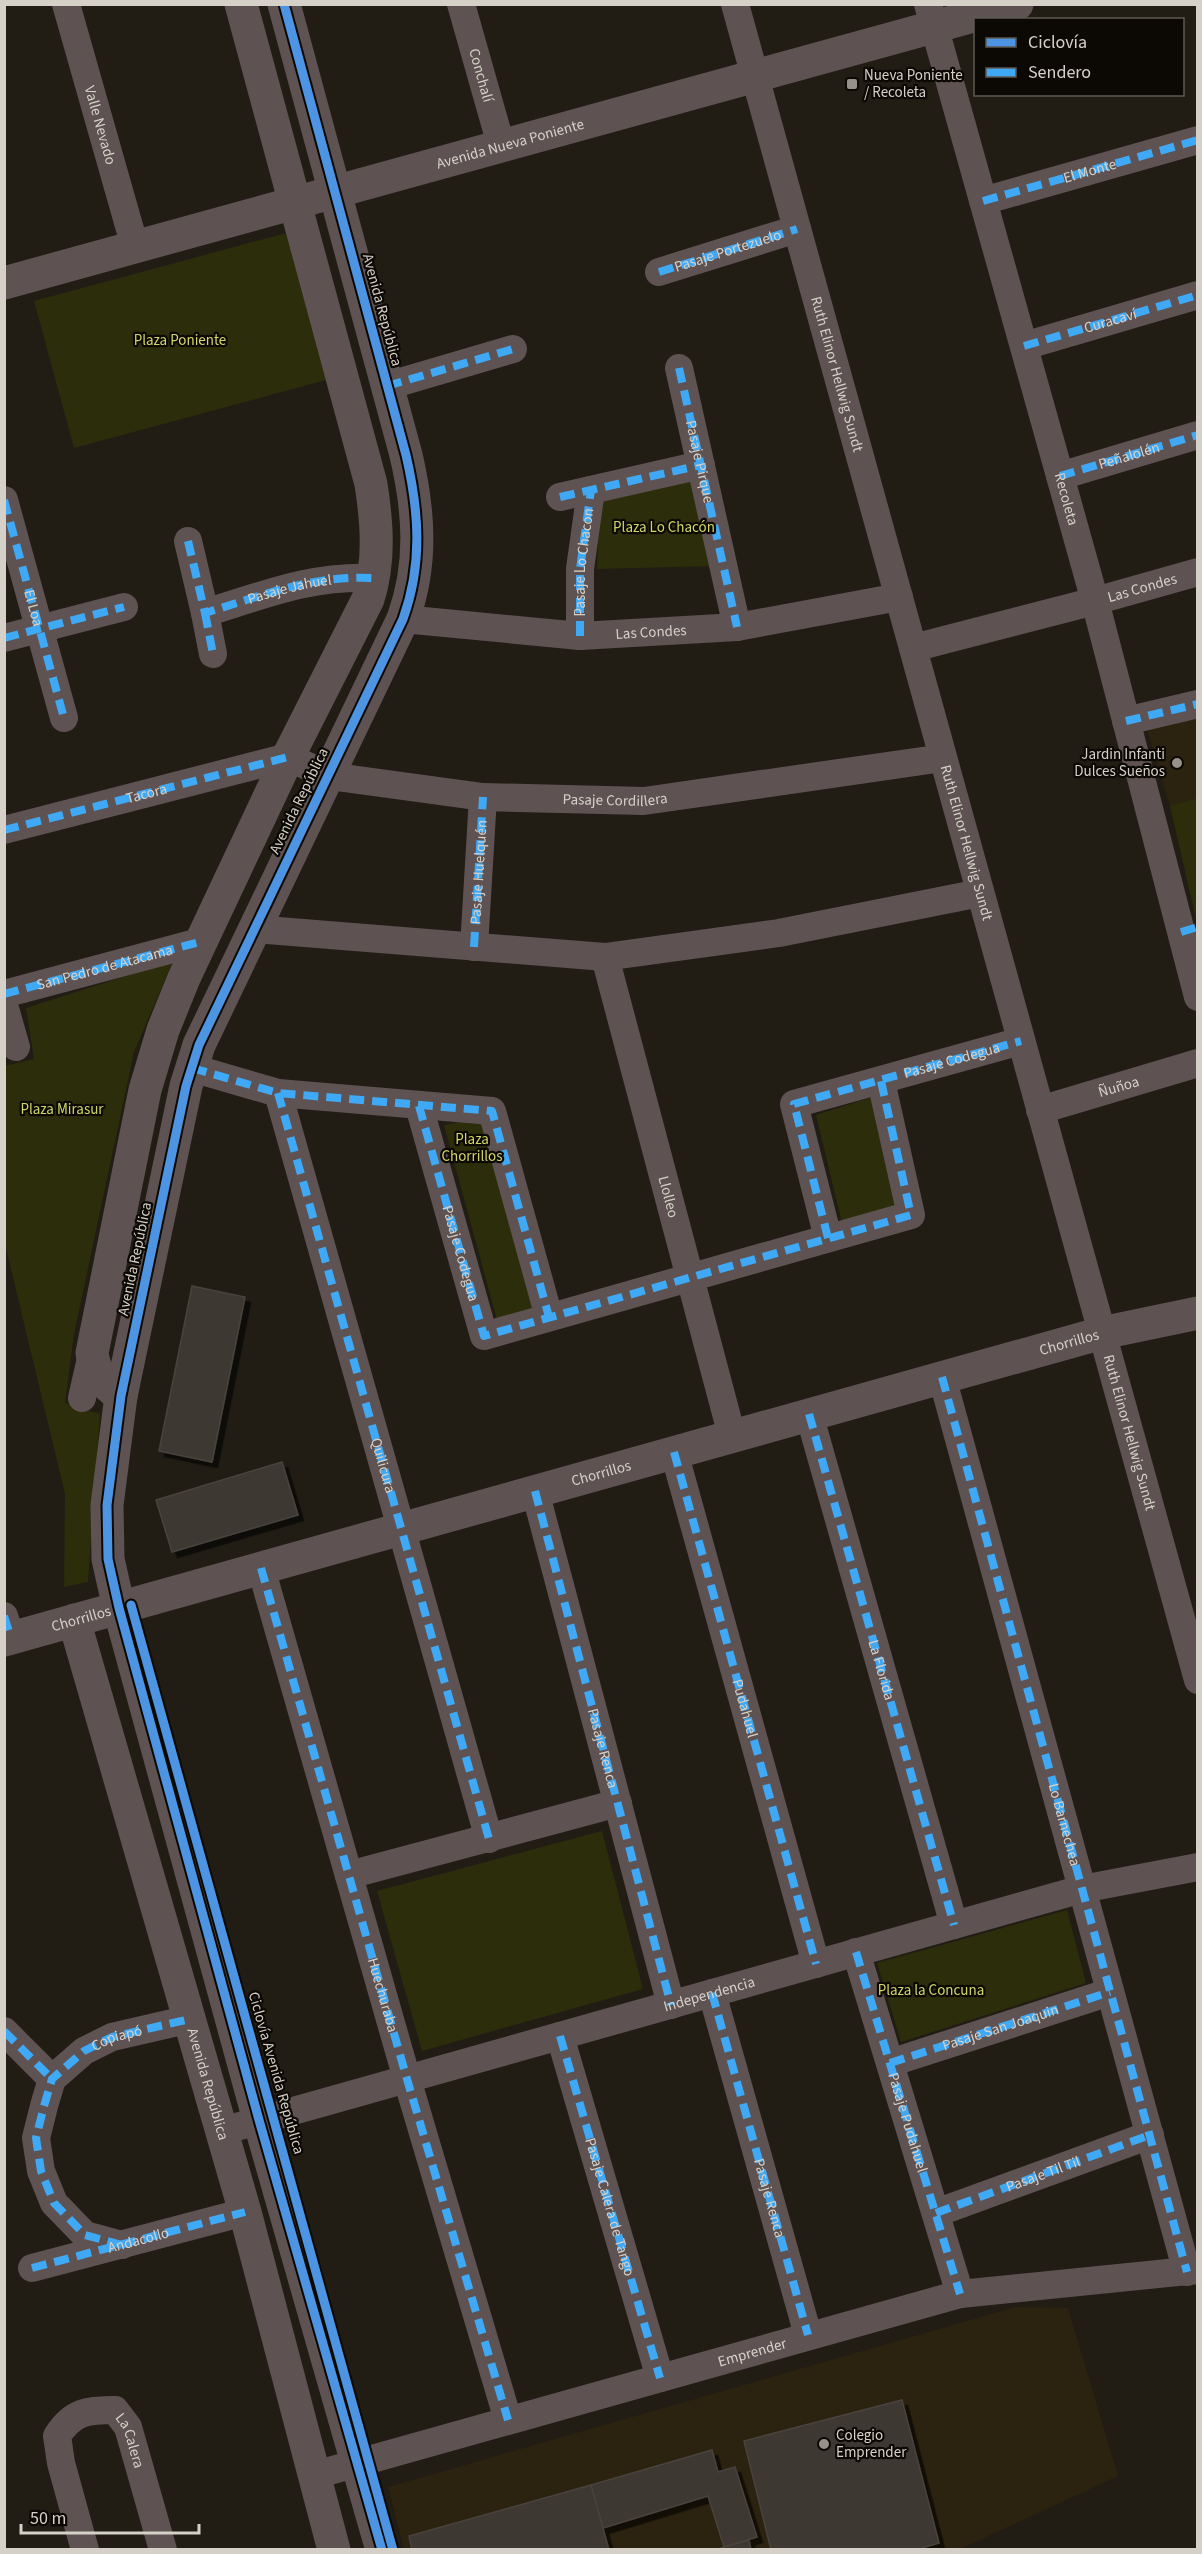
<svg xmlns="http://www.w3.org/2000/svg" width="1202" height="2554" font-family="'Source Sans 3',sans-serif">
	<defs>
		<filter id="shadow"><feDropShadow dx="5.5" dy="5.5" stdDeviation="0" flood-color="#0009"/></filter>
	</defs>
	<rect width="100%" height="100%" fill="#211d15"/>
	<path fill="#2b220f" d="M1197,715V798L1170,806L1147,729Z
		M1016,2307L1068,2308L1118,2476L958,2550L404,2549L388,2487Z"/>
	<path fill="#2b2d0b" d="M286,233L326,380L74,448L34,301Z
		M694,480L714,566L597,569L600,501Z
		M1197,798H1198L1197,923L1170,806Z
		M173,961L134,1052L74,1334L65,1403L100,1414L88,1582L64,1587L65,1494L5,1244L4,1066L34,1059L26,1008Z
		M873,1097L898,1207L842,1223L816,1115Z
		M487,1117L536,1307L497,1320L444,1125Z
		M602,1831L643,1989L422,2051L377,1891Z
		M1067,1910L1086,1983L901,2042L877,1963Z"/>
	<path fill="#3c3831" stroke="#48433d" stroke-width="1.5" filter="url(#shadow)" d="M192,1286L245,1297L212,1462L159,1451Z
		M282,1462L298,1515L172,1552L156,1500Z
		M902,2400L939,2543L915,2550H771L744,2441Z
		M712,2450L718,2472L735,2467L757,2537L724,2547L708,2496L603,2528L591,2485Z
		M591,2485L609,2550H412L409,2536Z
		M749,2540L751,2550H715L724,2547Z"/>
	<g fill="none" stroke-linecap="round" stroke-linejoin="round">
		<g stroke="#5e5352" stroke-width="28">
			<path id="s1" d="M66,4L135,247"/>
			<path id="s2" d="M461,4L501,145"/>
			<path id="s3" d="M735,4L1198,1680"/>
			<path id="s4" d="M928,4L1095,601L1198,997"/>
			<path id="s5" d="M983,201L1198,140"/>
			<path id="s6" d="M659,272L797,229"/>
			<path d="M1024,346L1198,295"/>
			<path id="s7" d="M679,368L737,627"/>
			<path d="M387,386L513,349"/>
			<path d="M1060,476L1198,435"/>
			<path d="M560,497L701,465"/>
			<path d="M4,500L64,718"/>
			<path d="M188,541L205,613C264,595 312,575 374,578"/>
			<path d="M205,613L213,654"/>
			<path id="s8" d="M403,619L580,636L737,627L899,597"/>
			<path id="s9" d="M580,636V569L591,490"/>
			<path d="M4,638L124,607"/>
			<path id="s10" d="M913,648L1095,601L1198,572"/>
			<path d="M1126,721L1198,704"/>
			<path id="s11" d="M4,830L288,757L329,776L483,797L644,801L943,758"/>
			<path d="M253,929L605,957L779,933L980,893"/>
			<path id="s12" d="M474,947L483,797"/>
			<path id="s13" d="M605,957L732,1436"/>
			<path d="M4,994L203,941"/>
			<path d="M4,1005L16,1047"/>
			<path d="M192,1068L278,1093L492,1111L549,1317"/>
			<path d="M278,1093L489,1839"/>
			<path d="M419,1106L484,1336L911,1215L881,1081"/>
			<path id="s14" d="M1040,1110L1198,1063"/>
			<path id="s15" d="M828,1238L794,1104L1021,1041"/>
			<path id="s16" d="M942,1377L1187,2272"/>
			<path d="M82,1398L94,1345"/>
			<path id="s17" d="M809,1414L954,1925"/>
			<path d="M674,1452L816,1964"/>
			<path id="s18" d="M535,1491L671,2005"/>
			<path id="s19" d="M261,1568L407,2079L508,2420"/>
			<path d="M4,1616L11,1638"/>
			<path d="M349,1875L618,1803"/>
			<path d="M856,1952L960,2294"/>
			<path id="s20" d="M712,1993L808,2335"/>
			<path d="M4,2031L52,2079"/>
			<path d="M560,2036L660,2378"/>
			<path d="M890,2063L1110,1992"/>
			<path id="s21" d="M222,2131L1082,1889L1198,1867"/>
			<path id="s22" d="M936,2213L1150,2135"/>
			<path id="s23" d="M122,2245L85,2235L54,2203L41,2171L36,2138L44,2106L52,2079L84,2051L112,2037L190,2019"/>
			<path id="s24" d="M32,2268L245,2212"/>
			<path id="s25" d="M315,2475L960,2294L1198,2270"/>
			<path id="s26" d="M85,2550L61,2463L57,2436C73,2411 88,2410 115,2410L128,2427L163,2550"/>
		</g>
		<g stroke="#5e5352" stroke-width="33">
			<path d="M284,4L406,455C419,511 423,564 403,619L199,1045L186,1086L121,1396L107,1505L108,1559L119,1608L259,2120L382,2550"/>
			<path id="s27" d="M4,283L1017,4"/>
			<path d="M121,1396C104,1384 95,1374 92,1353L145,1090L163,1030L184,978L288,757L368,599C380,561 377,523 371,484L241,4"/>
			<path id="s28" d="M74,1620L245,2212L334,2550"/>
			<path id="s29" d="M4,1640L1102,1333L1198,1313"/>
		</g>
		<g stroke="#3fa9f5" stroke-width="8" stroke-dasharray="15 8" stroke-linecap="butt">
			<path d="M983,201L1198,140"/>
			<path d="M659,272L797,229"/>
			<path id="s30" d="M1024,346L1198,295"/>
			<path d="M679,368L737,627"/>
			<path d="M387,386L513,349"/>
			<path id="s31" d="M1060,476L1198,435"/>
			<path d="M560,497L701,465"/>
			<path id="s32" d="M4,500L64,718"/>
			<path id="s33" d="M188,541L205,613C264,595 312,575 374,578"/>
			<path d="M205,613L213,654"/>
			<path d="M580,636V569L591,490"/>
			<path d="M4,638L124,607"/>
			<path d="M1126,721L1198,704"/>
			<path d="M4,830L288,757"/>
			<path d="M1181,932L1198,927"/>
			<path d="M474,947L483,797"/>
			<path id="s34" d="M4,994L203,941"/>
			<path d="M192,1068L278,1093L492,1111L549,1317"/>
			<path id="s35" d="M278,1093L489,1839"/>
			<path id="s36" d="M419,1106L484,1336L911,1215L881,1081"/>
			<path d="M828,1238L794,1104L1021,1041"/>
			<path d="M942,1377L1187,2272"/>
			<path d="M809,1414L954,1925"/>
			<path id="s37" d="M674,1452L816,1964"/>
			<path d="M535,1491L671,2005"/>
			<path d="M261,1568L407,2079L508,2420"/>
			<path d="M4,1616L11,1638"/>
			<path id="s38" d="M856,1952L960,2294"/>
			<path d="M712,1993L808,2335"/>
			<path d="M4,2031L52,2079"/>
			<path id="s39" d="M560,2036L660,2378"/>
			<path id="s40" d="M890,2063L1110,1992"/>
			<path d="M936,2213L1150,2135"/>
			<path d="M122,2245L85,2235L54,2203L41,2171L36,2138L44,2106L52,2079L84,2051L112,2037L190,2019"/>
			<path d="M32,2268L245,2212"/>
		</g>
		<g stroke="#0c0904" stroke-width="13">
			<path id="cycleway" d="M284,4L406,455C419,511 423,564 403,619L199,1045L186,1086L121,1396L107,1505L108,1559L119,1608L259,2120L382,2550
				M131,1605L393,2550"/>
		</g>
		<use href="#cycleway" stroke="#4d94e3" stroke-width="9"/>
	</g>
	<g fill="#979289" stroke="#0c0904" stroke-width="2">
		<rect x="846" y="78" width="12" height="12" rx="3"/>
		<circle cx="1177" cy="763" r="6"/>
		<circle cx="824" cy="2444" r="6"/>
	</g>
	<g text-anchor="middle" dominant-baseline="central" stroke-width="4.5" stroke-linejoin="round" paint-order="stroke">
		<g font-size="15" fill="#d6d1c8" stroke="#0c0904">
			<text stroke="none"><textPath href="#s2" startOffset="74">Conchalí</textPath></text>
			<text stroke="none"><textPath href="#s1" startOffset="126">Valle Nevado</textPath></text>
			<text stroke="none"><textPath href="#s27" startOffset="525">Avenida Nueva Poniente</textPath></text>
			<text stroke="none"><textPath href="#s5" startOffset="111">El Monte</textPath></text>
			<text stroke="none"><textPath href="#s6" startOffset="72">Pasaje Portezuelo</textPath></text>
			<text transform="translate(382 310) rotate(75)">Avenida República</text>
			<text stroke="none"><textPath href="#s30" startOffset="90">Curacaví</textPath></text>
			<text stroke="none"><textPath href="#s3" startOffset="384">Ruth Elinor Hellwig Sundt</textPath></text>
			<text stroke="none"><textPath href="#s31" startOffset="72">Peñalolén</textPath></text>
			<text stroke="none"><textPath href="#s7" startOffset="96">Pasaje Pirque</textPath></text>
			<text stroke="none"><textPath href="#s4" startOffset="514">Recoleta</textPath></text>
			<text stroke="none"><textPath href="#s9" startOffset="74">Pasaje Lo Chacon</textPath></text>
			<text stroke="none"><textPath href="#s10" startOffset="237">Las Condes</textPath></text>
			<text stroke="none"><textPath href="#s33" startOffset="162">Pasaje Jahuel</textPath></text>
			<text stroke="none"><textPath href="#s32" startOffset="112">El Loa</textPath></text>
			<text stroke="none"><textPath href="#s8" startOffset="249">Las Condes</textPath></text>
			<text stroke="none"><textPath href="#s11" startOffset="147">Tacora</textPath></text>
			<text stroke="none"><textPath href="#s11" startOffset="626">Pasaje Cordillera</textPath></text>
			<text transform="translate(299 801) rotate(-64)">Avenida República</text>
			<text stroke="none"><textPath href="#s3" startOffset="870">Ruth Elinor Hellwig Sundt</textPath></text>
			<text stroke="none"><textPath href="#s12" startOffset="75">Pasaje Huelquén</textPath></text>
			<text stroke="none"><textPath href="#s34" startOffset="104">San Pedro de Atacama</textPath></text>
			<text stroke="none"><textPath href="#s15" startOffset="302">Pasaje Codegua</textPath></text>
			<text stroke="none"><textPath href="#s14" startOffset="82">Ñuñoa</textPath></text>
			<text stroke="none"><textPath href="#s13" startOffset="248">Llolleo</textPath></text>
			<text stroke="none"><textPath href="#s36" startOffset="153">Pasaje Codegua</textPath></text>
			<text transform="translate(135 1259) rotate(-78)">Avenida República</text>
			<text stroke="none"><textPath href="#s29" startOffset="1106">Chorrillos</textPath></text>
			<text stroke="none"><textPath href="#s3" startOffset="1482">Ruth Elinor Hellwig Sundt</textPath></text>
			<text stroke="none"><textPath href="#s35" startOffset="387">Quilicura</textPath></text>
			<text stroke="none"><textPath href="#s29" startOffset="620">Chorrillos</textPath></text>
			<text stroke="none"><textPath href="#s29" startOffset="80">Chorrillos</textPath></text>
			<text stroke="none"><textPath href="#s17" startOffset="266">La Florida</textPath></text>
			<text stroke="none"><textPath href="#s37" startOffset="266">Pudahuel</textPath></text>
			<text stroke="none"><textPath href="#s18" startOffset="266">Pasaje Renca</textPath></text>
			<text stroke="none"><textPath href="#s16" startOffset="464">Lo Barnechea</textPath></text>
			<text stroke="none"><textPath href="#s19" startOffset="444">Huechuraba</textPath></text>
			<text stroke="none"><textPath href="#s21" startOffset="506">Independencia</textPath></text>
			<text stroke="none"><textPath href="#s40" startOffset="116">Pasaje San Joaquin</textPath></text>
			<text stroke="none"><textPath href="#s23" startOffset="290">Copiapó</textPath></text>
			<text transform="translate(276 2073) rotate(74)">Ciclovía Avenida República</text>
			<text stroke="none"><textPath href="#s28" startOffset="483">Avenida República</textPath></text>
			<text stroke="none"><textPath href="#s38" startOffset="178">Pasaje Pudahuel</textPath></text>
			<text stroke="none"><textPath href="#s22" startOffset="114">Pasaje Til Til</textPath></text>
			<text stroke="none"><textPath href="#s20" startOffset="213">Pasaje Renca</textPath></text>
			<text stroke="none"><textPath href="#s39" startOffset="178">Pasaje Calera de Tango</textPath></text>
			<text stroke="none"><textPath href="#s24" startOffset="110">Andacollo</textPath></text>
			<text stroke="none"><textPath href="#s25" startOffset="454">Emprender</textPath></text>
			<text stroke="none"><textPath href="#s26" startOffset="220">La Calera</textPath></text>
		</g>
		<g font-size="15" fill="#d6d1c8" stroke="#0c0904" text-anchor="start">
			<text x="864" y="75">Nueva Poniente<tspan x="864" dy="17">/ Recoleta</tspan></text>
			<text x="1165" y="754" text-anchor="end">Jardin Infanti<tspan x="1165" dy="17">Dulces Sueños</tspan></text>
			<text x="836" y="2435">Colegio<tspan x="836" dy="17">Emprender</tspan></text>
		</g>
		<g font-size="15" fill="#d0d766" stroke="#0c0904">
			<text x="180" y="340">Plaza Poniente</text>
			<text x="664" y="527">Plaza Lo Chacón</text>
			<text x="62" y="1109">Plaza Mirasur</text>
			<text x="472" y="1139">Plaza<tspan x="472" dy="17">Chorrillos</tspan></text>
			<text x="931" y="1990">Plaza la Concuna</text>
		</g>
	</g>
	<rect width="1202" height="2554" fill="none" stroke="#d6d1c8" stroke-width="12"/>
	<rect x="974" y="18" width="210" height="78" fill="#0c0904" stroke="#5d5952" stroke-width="1.5"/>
	<rect x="986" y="38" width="30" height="9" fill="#4d94e3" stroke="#5d5952" stroke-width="1.5"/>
	<text x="1028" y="48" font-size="18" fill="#d6d1c8">Ciclovía</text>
	<rect x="986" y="68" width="30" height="9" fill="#3fa9f5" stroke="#5d5952" stroke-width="1.5"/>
	<text x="1028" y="78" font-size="18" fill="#d6d1c8">Sendero</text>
	<path d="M21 2524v9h178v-9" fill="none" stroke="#d6d1c8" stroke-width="3"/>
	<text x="30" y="2524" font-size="18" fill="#d6d1c8" stroke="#0c0904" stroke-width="4.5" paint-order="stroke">50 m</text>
</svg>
